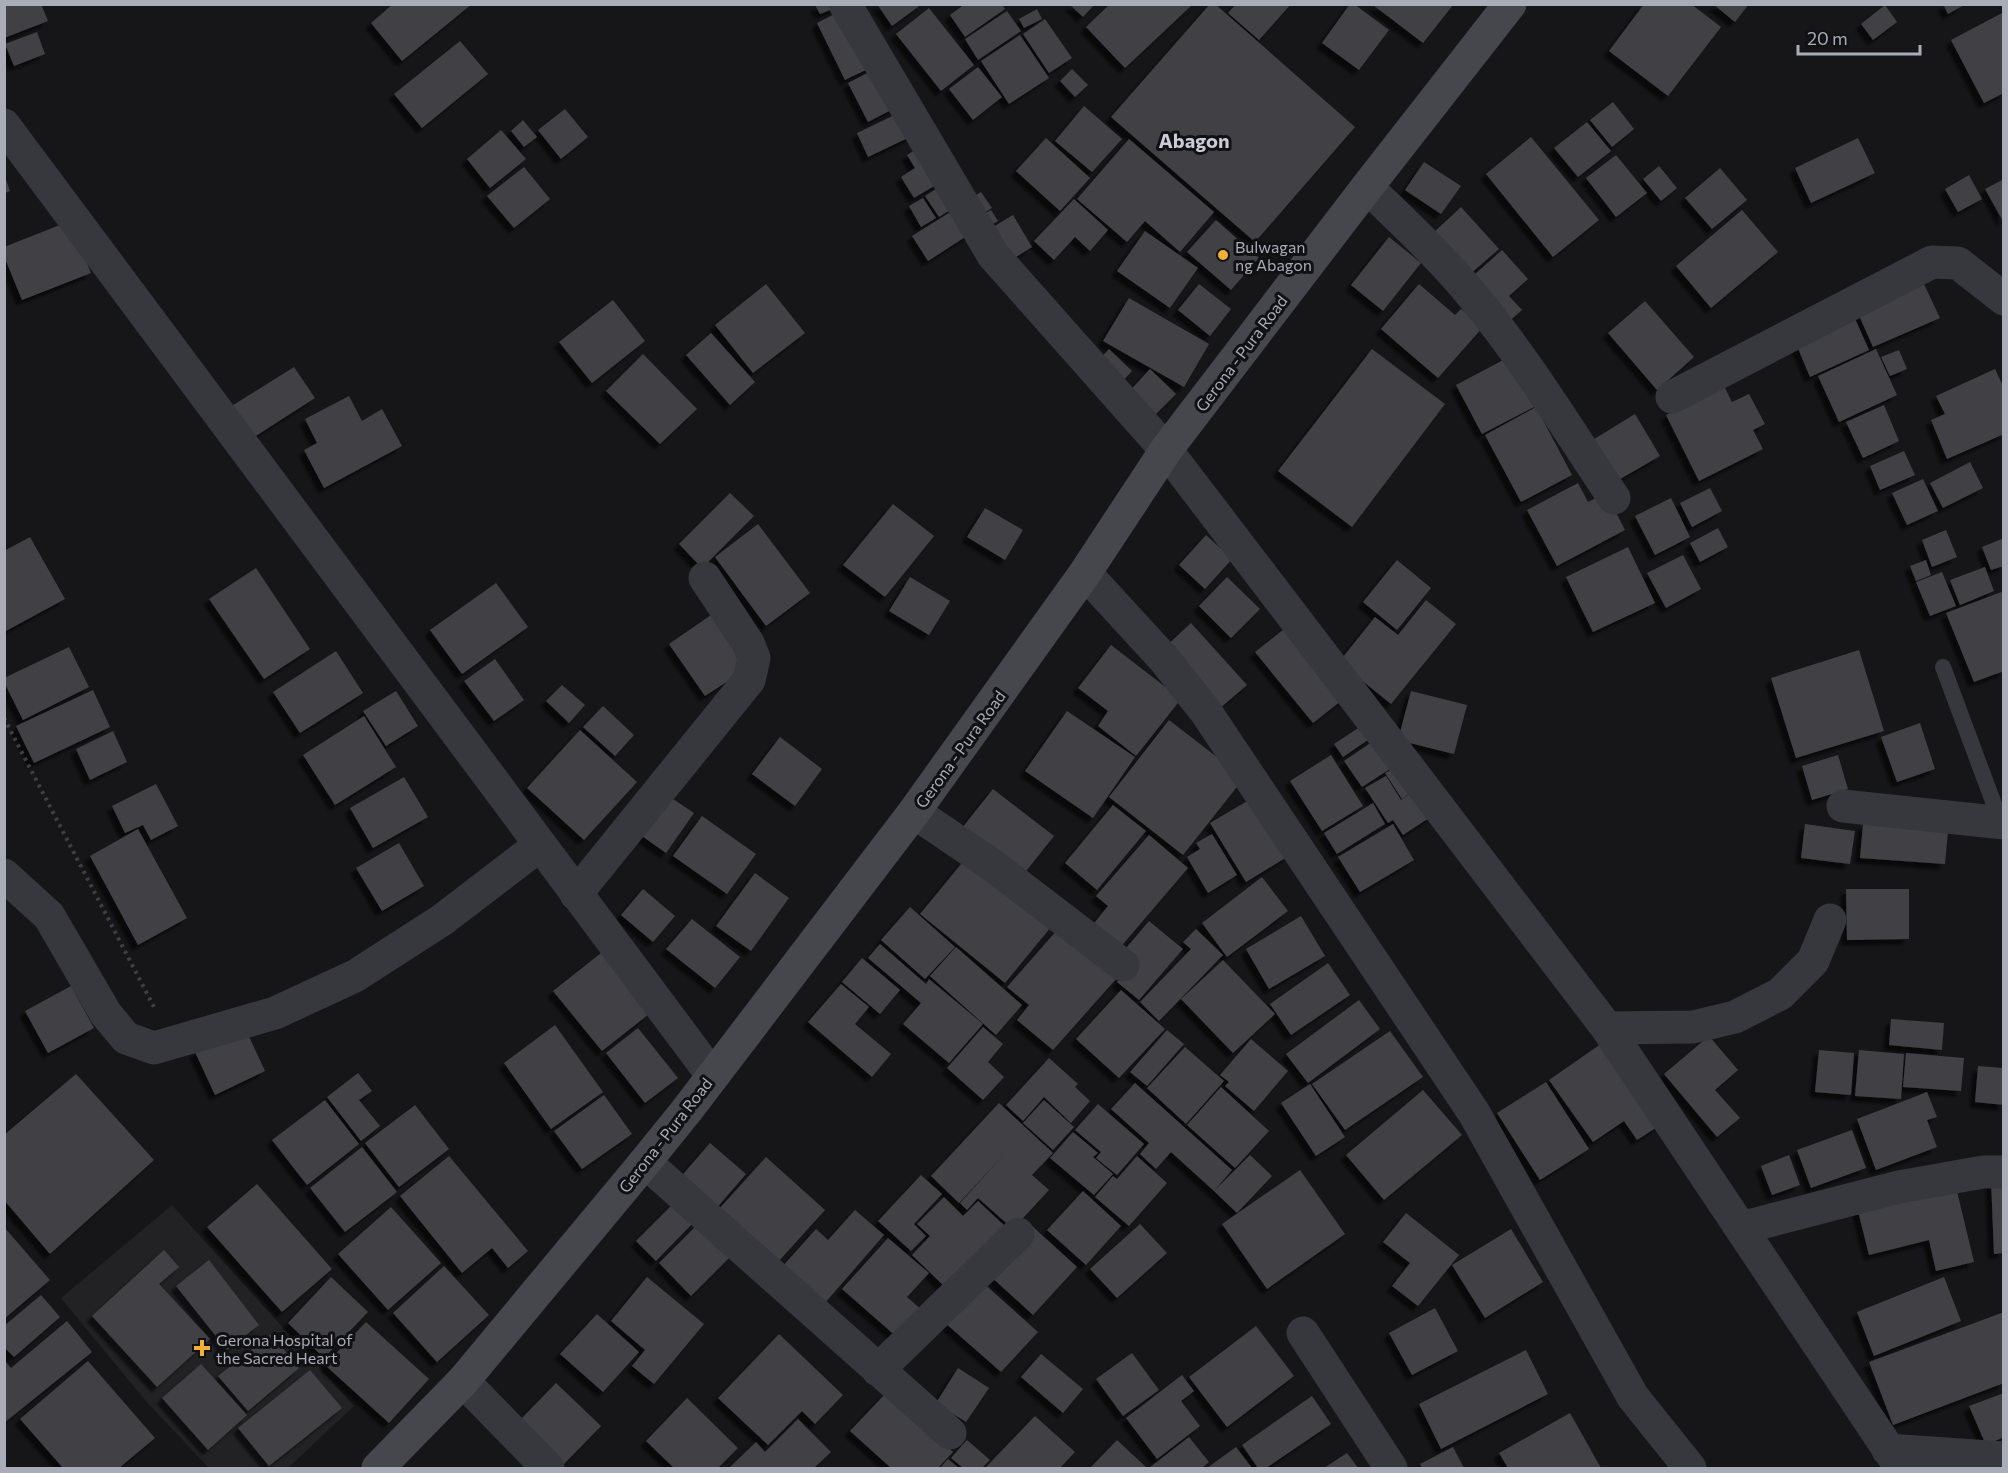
<svg xmlns="http://www.w3.org/2000/svg" width="2008" height="1473" font-family="Commissioner,sans-serif">
	<defs>
		<filter id="shadow"><feDropShadow dx="-5.5" dy="5.5" stdDeviation="1.5" flood-color="#0009"/></filter>
	</defs>
	<rect width="100%" height="100%" fill="#161618"/>
	<path fill="#222225" d="M172,1205L354,1406L288,1468H209L144,1399L61,1298Z"/>
	<path fill="#404145" filter="url(#shadow)" d="M4,4H41L48,21L4,38Z
		M393,4H472L402,61L371,23Z
		M877,4H922L892,26Z
		M965,4H1002L1005,9L965,37L950,15Z
		M1069,4H1095L1083,17Z
		M1110,4H1193L1125,68L1086,27Z
		M1210,4H1215L1355,127L1255,242L1111,117Z
		M1236,4H1291L1259,40L1228,13Z
		M1350,4H1354L1389,30L1359,70L1322,43Z
		M1644,4H1691L1721,27L1668,96L1609,51Z
		M1713,4H1749L1735,22Z
		M1943,4H1966L1948,14Z
		M815,5H843L820,14Z
		M1373,5H1453L1423,43Z
		M1885,5L1897,22L1873,40L1861,24Z
		M846,8L874,66L845,80L817,23Z
		M929,8L974,65L941,91L896,34Z
		M1037,9L1042,19L1024,28L1019,19Z
		M1007,11L1021,31L978,60L965,39Z
		M2004,12V93L1984,103L1951,40Z
		M1045,19L1072,58L1049,73L1023,34Z
		M37,32L45,54L14,66L5,44Z
		M1020,35L1049,78L1009,104L981,61Z
		M460,41L488,74L422,128L394,94Z
		M978,67L1002,97L973,120L949,89Z
		M875,69L895,108L868,122L848,83Z
		M1072,69L1088,85L1075,97L1060,81Z
		M1613,102L1634,129L1612,147L1590,120Z
		M1084,106L1122,139L1092,172L1055,141Z
		M565,109L588,137L561,159L538,130Z
		M903,111L914,135L868,157L857,133Z
		M523,120L537,137L524,147L511,131Z
		M1587,122L1611,151L1578,177L1554,148Z
		M501,130L526,159L490,188L467,159Z
		M1531,137L1599,220L1553,257L1486,174Z
		M1046,138L1090,178L1060,211L1016,171Z
		M1858,138L1875,173L1811,203L1795,168Z
		M1129,139L1214,212L1180,252L1145,221L1127,242L1077,199Z
		M925,144L946,179L914,198L901,177L915,168L907,155Z
		M1616,155L1647,193L1616,217L1586,178Z
		M1424,162L1461,186L1441,214L1405,190Z
		M1659,166L1677,188L1661,201L1643,179Z
		M524,167L550,199L514,228L487,196Z
		M1720,168L1747,200L1712,229L1685,198Z
		M1969,175L1982,199L1958,212L1945,189Z
		M5,177L10,191L5,193Z
		M2004,179V223L1985,189Z
		M947,182L961,203L939,217L925,196Z
		M981,192L992,208L974,219L964,202Z
		M923,198L936,218L921,227L909,206Z
		M1074,199L1108,230L1090,251L1075,237L1054,260L1034,241Z
		M960,206L976,230L928,261L912,236Z
		M1461,207L1499,249L1469,275L1432,234Z
		M991,210L998,221L989,226L974,220Z
		M1742,210L1778,252L1711,308L1676,266Z
		M1013,215L1032,247L1003,265L993,227Z
		M1216,220L1259,258L1231,290L1187,252Z
		M70,221L91,273L22,300L4,256V247Z
		M1145,231L1198,268L1170,308L1117,271Z
		M1389,237L1421,263L1383,311L1351,285Z
		M1502,250L1528,279L1509,296L1522,310L1504,326L1465,283Z
		M1923,282L1940,318L1873,347L1857,311Z
		M766,284L805,333L753,373L715,325Z
		M1199,284L1231,309L1210,336L1178,310Z
		M1419,284L1455,315L1461,309L1483,327L1438,378L1381,329Z
		M1129,298L1209,344L1184,387L1103,341Z
		M613,300L645,341L592,383L559,342Z
		M1645,301L1694,357L1657,390L1608,333Z
		M1852,312L1869,350L1810,377L1794,339Z
		M711,333L755,382L730,405L686,355Z
		M1109,349L1132,371L1118,386L1095,364Z
		M1372,349L1445,404L1352,527L1278,471Z
		M1876,349L1897,395L1839,422L1818,376Z
		M1899,350L1907,369L1890,376L1881,357Z
		M643,354L697,409L660,444L606,391Z
		M1507,358L1534,407L1482,434L1456,385Z
		M294,367L315,398L251,439L230,407Z
		M1150,369L1176,394L1150,420L1125,396Z
		M1995,369L2004,388V434L1947,459L1931,420L1945,414L1936,396Z
		M1724,386L1732,402L1749,394L1765,424L1753,430L1763,449L1699,481L1666,415Z
		M349,396L362,421L382,409L402,446L324,488L304,450L317,443L305,419Z
		M1884,405L1899,441L1863,458L1846,422Z
		M1536,407L1572,475L1521,502L1485,435Z
		M1635,414L1660,456L1615,482L1591,441Z
		M1904,451L1915,475L1880,490L1870,466Z
		M1970,462L1983,488L1943,508L1930,483Z
		M1923,479L1938,511L1907,525L1892,493Z
		M1578,483L1588,502L1606,493L1625,530L1557,566L1527,510Z
		M1710,488L1722,511L1692,527L1680,503Z
		M730,493L754,516L702,568L679,544Z
		M1671,498L1690,537L1655,555L1635,516Z
		M893,504L934,536L885,597L843,565Z
		M985,508L1023,530L1005,560L967,537Z
		M758,524L810,593L766,626L715,557Z
		M1718,528L1728,547L1700,562L1690,543Z
		M1946,530L1957,557L1932,567L1922,540Z
		M1206,535L1232,559L1205,589L1179,565Z
		M30,537L65,599L4,632V551Z
		M2004,538V566L1991,570L1982,547Z
		M1628,547L1655,603L1593,632L1566,577Z
		M1683,555L1701,589L1666,608L1647,573Z
		M1397,560L1431,588L1397,630L1363,602Z
		M1926,560L1931,575L1916,581L1910,566Z
		M1985,567L1994,591L1960,605L1950,580Z
		M256,568L310,649L264,679L209,599Z
		M1942,572L1956,606L1930,616L1916,582Z
		M910,577L950,601L929,635L889,611Z
		M1227,577L1260,609L1231,638L1199,606Z
		M496,583L528,627L462,674L430,630Z
		M2004,591V671L1974,682L1946,613Z
		M1426,600L1456,624L1391,704L1339,662L1375,617L1398,635Z
		M714,613L751,666L705,696L669,644Z
		M1191,623L1247,685L1219,709L1164,648Z
		M1288,626L1346,697L1313,723L1255,652Z
		M1111,645L1181,699L1136,756L1098,726L1108,711L1078,688Z
		M69,647L89,687L23,720L4,682V678Z
		M1859,650L1884,731L1796,758L1771,678Z
		M336,651L363,693L300,733L273,692Z
		M495,659L524,700L494,721L464,681Z
		M562,685L585,705L569,723L546,701Z
		M93,690L110,727L34,763L16,726Z
		M396,691L418,726L386,746L363,711Z
		M1411,691L1467,705L1454,754L1398,740Z
		M603,706L634,735L615,756L583,727Z
		M1067,711L1135,757L1093,818L1025,771Z
		M364,716L396,767L335,805L303,755Z
		M1169,720L1244,778L1183,855L1109,797Z
		M1369,721L1378,733L1343,757L1334,744Z
		M1920,723L1935,769L1897,782L1881,737Z
		M580,730L637,782L584,840L527,788Z
		M113,731L127,762L90,780L76,749Z
		M780,737L822,769L795,806L752,774Z
		M1375,740L1393,767L1362,787L1344,761Z
		M1331,755L1363,806L1322,831L1290,781Z
		M1838,755L1848,789L1812,800L1802,766Z
		M1401,764L1416,789L1402,799L1385,773Z
		M1386,776L1401,800L1419,788L1435,814L1403,835L1393,820L1388,823L1365,788Z
		M404,777L428,817L373,848L350,808Z
		M156,784L178,826L151,840L143,825L125,833L112,806Z
		M993,789L1054,836L1019,880L958,833Z
		M670,797L694,813L666,853L642,836Z
		M1254,797L1290,855L1246,882L1210,823Z
		M1373,803L1385,824L1337,854L1324,833Z
		M1113,805L1146,831L1097,890L1065,863Z
		M702,816L756,854L727,894L673,856Z
		M1393,824L1414,860L1360,892L1338,857Z
		M1805,824L1855,831L1850,864L1801,858Z
		M1863,824L1948,831L1945,864L1860,858Z
		M138,829L187,918L138,945L90,856Z
		M1212,834L1237,875L1208,893L1187,857L1200,849L1196,843Z
		M1149,835L1188,868L1118,950L1091,927L1108,906L1096,896Z
		M399,843L424,886L382,911L356,868Z
		M966,858L1051,927L1005,983L920,914Z
		M755,873L789,898L751,951L716,926Z
		M1262,877L1288,911L1227,957L1202,923Z
		M643,889L675,916L653,942L621,915Z
		M1846,889H1909V939L1847,940Z
		M910,907L955,947L925,979L881,940Z
		M1301,916L1325,956L1269,989L1246,949Z
		M692,919L740,957L715,988L666,949Z
		M1149,921L1183,949L1139,1000L1117,982L1133,964L1121,954Z
		M1058,929L1116,979L1053,1050L1017,1020L1029,1005L1007,987Z
		M1196,929L1223,955L1159,1021L1140,1002L1191,949L1183,942Z
		M880,944L926,984L929,979L983,1024L949,1063L903,1024L921,1003L868,958Z
		M956,947L1022,1005L996,1035L930,976Z
		M601,953L649,1014L602,1051L553,991Z
		M862,958L900,990L880,1014L842,982Z
		M1223,960L1275,1014L1233,1053L1181,999Z
		M1328,963L1350,995L1291,1035L1270,1004Z
		M841,984L869,1007L855,1024L891,1054L872,1077L808,1022Z
		M71,986L94,1028L48,1053L25,1011Z
		M1121,990L1165,1029L1119,1078L1076,1039Z
		M1359,1000L1380,1029L1308,1083L1286,1054Z
		M1891,1019L1944,1023L1942,1050L1889,1045Z
		M555,1025L603,1092L551,1129L504,1063Z
		M983,1027L1003,1044L988,1062L1004,1077L983,1100L947,1068Z
		M245,1028L265,1071L215,1095L195,1052Z
		M638,1028L678,1078L645,1103L606,1053Z
		M1167,1030L1184,1044L1147,1086L1130,1072Z
		M1390,1031L1423,1077L1345,1130L1312,1084Z
		M1709,1036L1738,1070L1715,1090L1740,1118L1717,1137L1664,1074Z
		M1251,1039L1288,1071L1254,1111L1225,1086L1229,1082L1220,1075Z
		M1608,1039L1665,1122L1637,1140L1624,1121L1593,1142L1549,1080Z
		M1185,1047L1224,1081L1186,1124L1147,1088Z
		M1819,1050L1854,1053L1851,1095L1815,1092Z
		M1859,1050L1904,1054L1901,1099L1855,1096Z
		M1906,1053L1964,1058L1961,1091L1903,1087Z
		M1049,1058L1078,1084L1075,1087L1090,1101L1071,1123L1044,1097L1023,1121L1006,1105Z
		M1978,1066L2004,1068V1105L1975,1102Z
		M358,1073L372,1091L359,1100L380,1126L361,1141L327,1097Z
		M76,1074L154,1160L50,1254L4,1200V1135Z
		M1546,1082L1589,1149L1540,1180L1497,1113Z
		M1135,1083L1232,1170L1214,1191L1171,1152L1156,1169L1140,1154L1149,1143L1111,1109Z
		M1310,1084L1345,1137L1316,1156L1281,1103Z
		M1221,1087L1269,1131L1235,1168L1187,1125Z
		M1423,1090L1462,1135L1384,1200L1346,1155Z
		M1927,1092L1937,1117L1927,1120L1937,1147L1876,1170L1857,1119Z
		M604,1095L632,1134L582,1169L554,1131Z
		M325,1100L359,1144L307,1185L272,1140Z
		M1044,1100L1074,1127L1053,1150L1023,1123Z
		M999,1103L1053,1153L1032,1175L1049,1190L1013,1229L978,1198L967,1210L960,1203L1007,1151L959,1203L931,1176Z
		M1098,1104L1144,1144L1117,1175L1096,1158L1101,1152L1075,1130Z
		M415,1105L449,1149L399,1187L365,1143Z
		M1852,1130L1866,1168L1811,1188L1797,1150Z
		M1073,1132L1098,1153L1093,1157L1113,1174L1094,1195L1050,1158Z
		M710,1143L746,1174L714,1211L678,1180Z
		M362,1147L397,1192L345,1232L310,1188Z
		M1250,1155L1272,1176L1237,1213L1214,1191Z
		M1789,1155L1800,1185L1772,1195L1761,1166Z
		M449,1156L528,1251L508,1268L492,1248L462,1273L400,1196Z
		M1137,1156L1167,1183L1129,1226L1095,1197L1113,1176L1117,1179Z
		M766,1157L825,1210L778,1262L719,1209Z
		M1300,1170L1345,1234L1267,1289L1222,1224Z
		M921,1175L942,1194L914,1224L926,1236L911,1251L878,1221Z
		M1991,1179H2004V1253L1994,1254Z
		M1955,1183L1974,1262L1936,1271L1929,1240L1869,1255L1857,1207Z
		M257,1184L332,1269L282,1312L207,1227Z
		M1083,1191L1121,1226L1086,1265L1047,1230Z
		M944,1197L963,1216L978,1201L1007,1228L947,1289L912,1255L930,1236L917,1224Z
		M674,1203L694,1222L656,1261L636,1241Z
		M391,1207L441,1263L388,1310L338,1254Z
		M855,1210L884,1235L824,1304L782,1267L816,1229L828,1240Z
		M1406,1213L1459,1255L1418,1306L1392,1286L1410,1263L1383,1242Z
		M698,1224L730,1257L691,1296L659,1263Z
		M1140,1224L1167,1253L1117,1298L1090,1269Z
		M1032,1226L1077,1267L1033,1315L988,1274Z
		M4,1227L50,1280L4,1319Z
		M1511,1229L1543,1282L1485,1318L1452,1265Z
		M888,1238L929,1273L907,1297L923,1311L898,1338L842,1289Z
		M164,1250L179,1267L159,1284L210,1339L157,1387L92,1316Z
		M209,1260L259,1325L227,1350L176,1286Z
		M444,1266L489,1315L437,1362L393,1313Z
		M331,1277L368,1312L324,1358L288,1323Z
		M647,1277L704,1324L654,1384L632,1366L645,1350L611,1321Z
		M1944,1277L1961,1321L1874,1356L1857,1312Z
		M981,1281L1038,1332L1001,1372L944,1322Z
		M41,1295L60,1317L14,1357L4,1347V1326Z
		M1435,1308L1458,1351L1412,1375L1389,1333Z
		M2004,1312V1383L1893,1425L1869,1362Z
		M597,1314L639,1352L603,1392L560,1354Z
		M67,1321L92,1352L4,1423V1360L11,1368Z
		M366,1322L429,1379L389,1423L325,1365Z
		M1256,1326L1294,1376L1227,1427L1189,1377Z
		M271,1334L299,1368L248,1411L218,1376Z
		M779,1334L843,1395L815,1424L802,1411L768,1445L718,1398Z
		M1526,1350L1548,1394L1441,1449L1419,1404Z
		M1132,1353L1159,1390L1123,1416L1096,1379Z
		M1041,1354L1083,1389L1063,1413L1021,1377Z
		M88,1361L155,1438L119,1468H63L20,1419Z
		M201,1364L247,1415L208,1450L162,1398Z
		M958,1368L989,1388L966,1422L936,1403Z
		M310,1370L342,1408L269,1466L238,1428Z
		M1182,1375L1194,1391L1181,1401L1200,1426L1157,1459L1126,1418Z
		M556,1383L601,1426L564,1464L519,1421Z
		M887,1392L953,1452L938,1468H891L850,1431Z
		M2004,1393V1437L1986,1445L1969,1406Z
		M1312,1396L1331,1424L1266,1468H1258L1242,1445Z
		M687,1398L738,1448L718,1468H674L646,1441Z
		M1570,1413L1601,1468H1508L1499,1453Z
		M1035,1416L1075,1452L1060,1468H985Z
		M798,1419L831,1452L814,1468H729L756,1442L765,1452Z
		M1189,1437L1209,1462L1202,1468H1149Z
		M967,1440L990,1460L983,1467L984,1468H963L951,1458Z
		M1117,1440L1147,1468H1090Z
		M1236,1447L1252,1468H1207Z
		M1453,1447L1464,1468H1422L1420,1464Z
		M1347,1453L1358,1468H1324Z
		M948,1459L959,1468H940Z"/>
	<g fill="none" stroke-linecap="round" stroke-linejoin="round">
		<path stroke="#3d3f44" stroke-width="4" stroke-dasharray="3 4.5" stroke-linecap="butt" d="M4,718L154,1007"/>
		<path stroke="#37383d" stroke-width="16" d="M1943,667L2001,823"/>
		<path stroke="#37383d" stroke-width="33" d="M845,4L993,255L1166,450L1607,1028L1901,1468
			M4,125L712,1075
			M1367,187C1403,222 1440,256 1472,295C1524,357 1569,431 1614,498
			M1672,397L1932,262L1958,263L2004,299
			M1085,573L1164,659L1206,712L1474,1113L1633,1397L1690,1468
			M1843,806L2004,823
			M914,812L992,865L1123,965
			M4,875L49,916L106,1014L126,1038L154,1048L275,1013L355,976L442,920L540,845
			M576,894L749,680L754,658L748,643L705,578
			M1607,1028L1693,1027L1735,1017L1780,994L1813,961L1830,920
			M645,1162L950,1433
			M1741,1228L1899,1187L1983,1172H2004
			M1303,1333L1391,1468
			M878,1370L1018,1234
			M463,1381L548,1468
			M1888,1450L2004,1458"/>
		<path stroke="#45474d" stroke-width="33" d="M378,1468L463,1381L645,1162L687,1110L914,812L1085,573L1166,450L1367,187L1510,4"/>
	</g>
	<g fill="#f2b134" stroke="#111113" stroke-width="2">
		<circle cx="1223" cy="255" r="6"/>
		<path d="M199 1339h6v6h6v6h-6v6h-6v-6h-6v-6h6z"/>
	</g>
	<g text-anchor="middle" dominant-baseline="central" stroke-width="6" stroke-linejoin="round" paint-order="stroke">
		<g font-size="16" fill="#a8adb8" stroke="#111113" text-anchor="start">
			<text x="1235" y="246">Bulwagan<tspan x="1235" dy="18">ng Abagon</tspan></text>
			<text x="216" y="1339">Gerona Hospital of<tspan x="216" dy="18">the Sacred Heart</tspan></text>
		</g>
		<g font-size="16" fill="#a8adb8" stroke="#111113">
			<text transform="translate(1241 353) rotate(-53)">Gerona - Pura Road</text>
			<text transform="translate(960 749) rotate(-54)">Gerona - Pura Road</text>
			<text transform="translate(665 1135) rotate(-52)">Gerona - Pura Road</text>
		</g>
		<g font-size="20" font-weight="bold" fill="#c9ccd4" stroke="#111113">
			<text x="1194" y="140">Abagon</text>
		</g>
	</g>
	<rect width="2008" height="1473" fill="none" stroke="#a8adb8" stroke-width="12"/>
	<path d="M1798 45v9h122v-9" fill="none" stroke="#a8adb8" stroke-width="3"/>
	<text x="1807" y="45" font-size="18" fill="#a8adb8" stroke="#111113" stroke-width="4.5" paint-order="stroke">20 m</text>
</svg>
